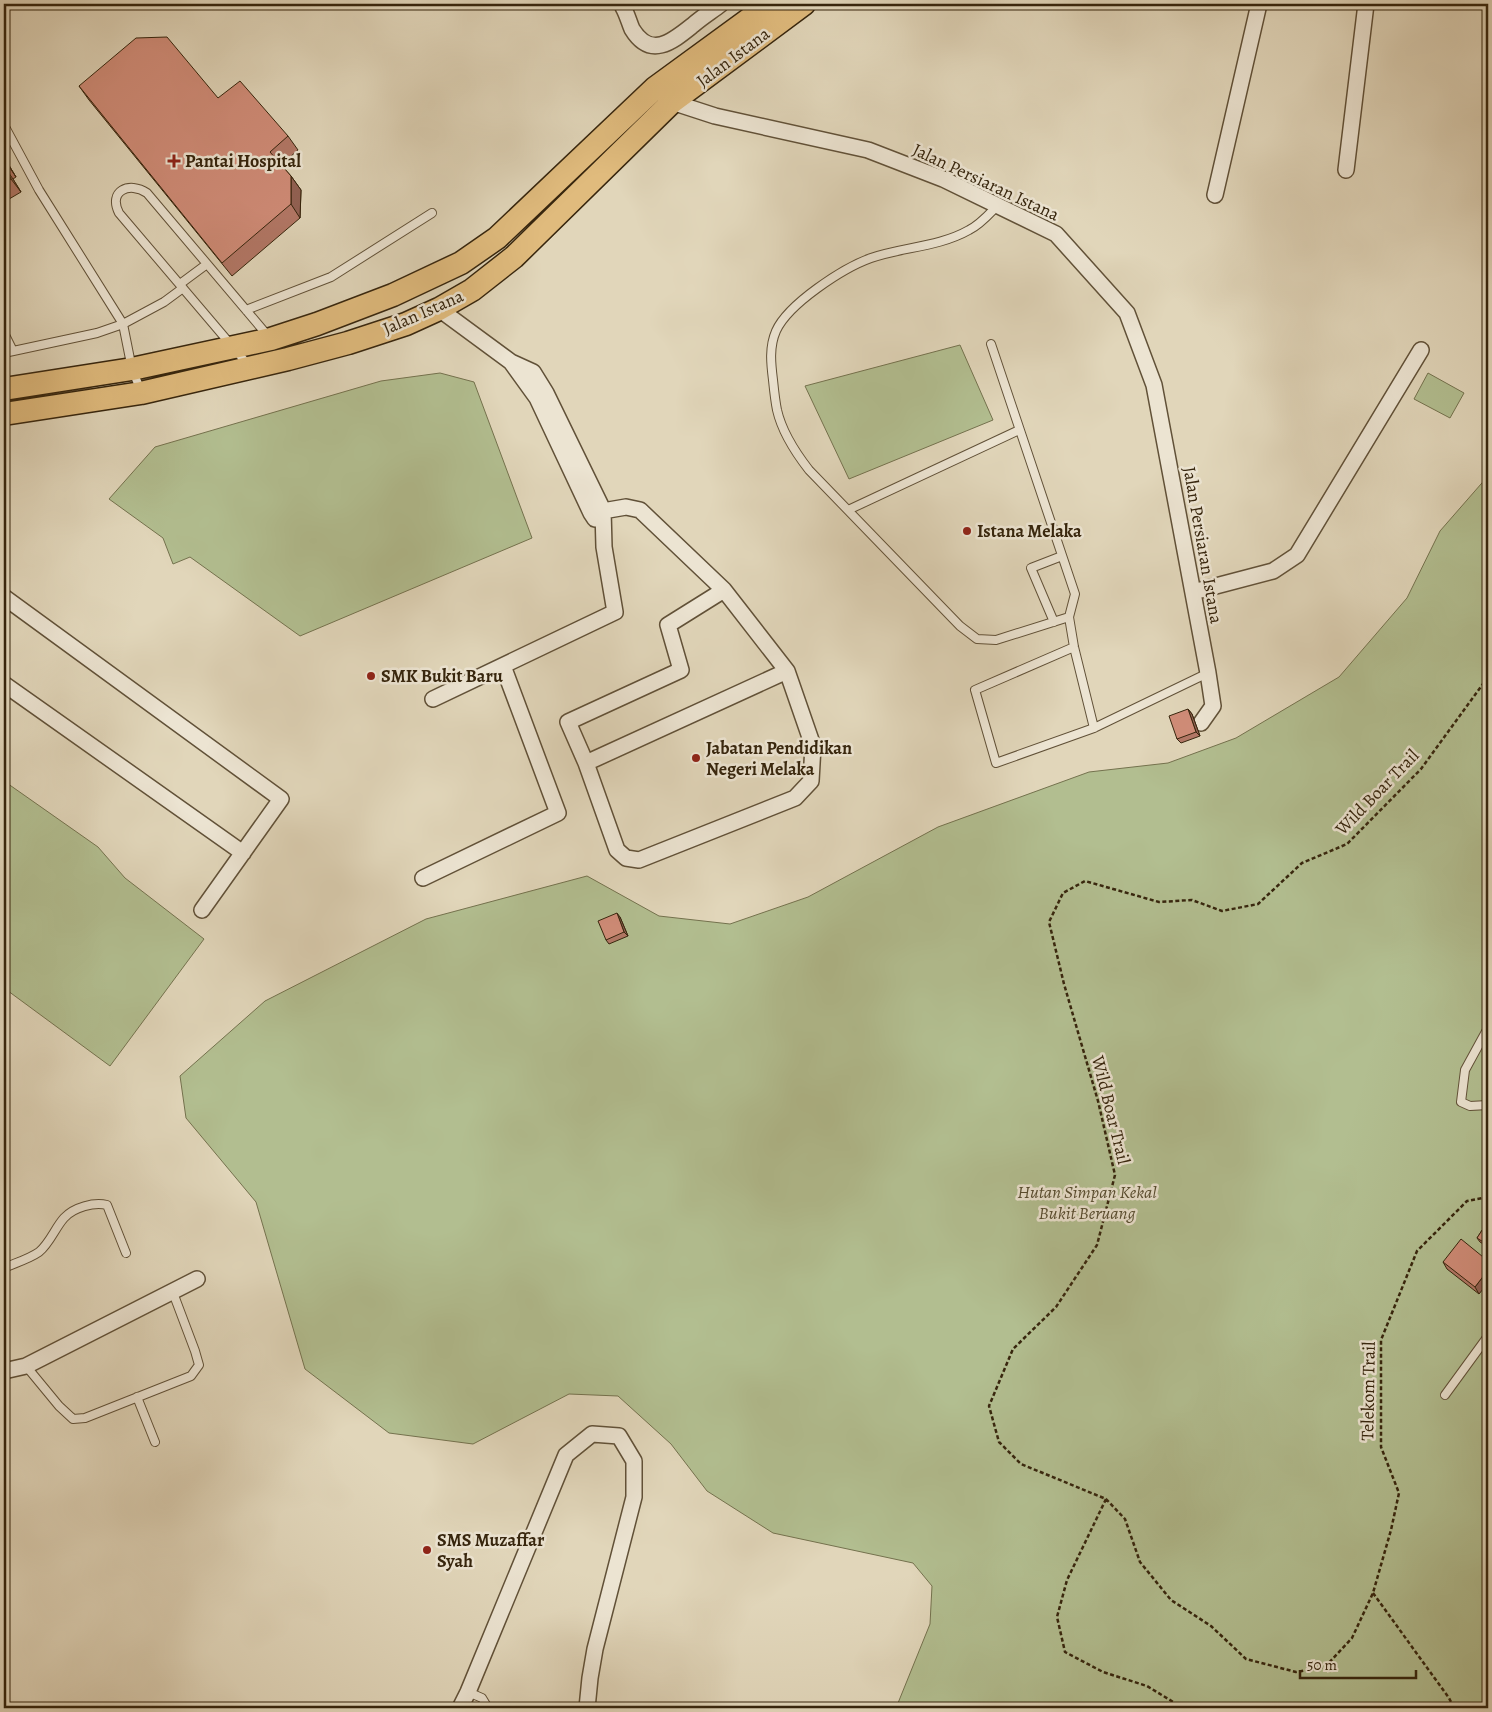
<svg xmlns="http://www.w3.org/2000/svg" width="1492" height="1712" font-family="Alegreya,serif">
	<rect width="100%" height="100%" fill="#e1d6ba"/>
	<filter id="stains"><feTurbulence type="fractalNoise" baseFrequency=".004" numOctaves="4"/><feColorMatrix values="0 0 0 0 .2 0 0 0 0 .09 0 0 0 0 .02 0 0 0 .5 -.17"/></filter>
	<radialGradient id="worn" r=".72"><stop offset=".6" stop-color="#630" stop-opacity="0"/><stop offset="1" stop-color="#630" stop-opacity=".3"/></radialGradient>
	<path fill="#b2be90" stroke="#74724e" d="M960,345L993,420L849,479L805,386Z
		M440,373L474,382L532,538L300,636L190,557L173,564L163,538L109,499L155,447L381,381Z
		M1428,373L1464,393L1450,418L1414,399Z
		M1488,476V1708H896L930,1624L932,1586L913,1563L773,1533L707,1491L671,1444L618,1396L569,1394L473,1444L389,1433L305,1369L256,1202L186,1118L180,1076L265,1001L426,919L587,876L659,916L730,924L808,897L938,827L1089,772L1168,763L1236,738L1339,677L1407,598L1440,531Z
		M4,781L98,847L125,878L204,939L110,1066L4,988Z"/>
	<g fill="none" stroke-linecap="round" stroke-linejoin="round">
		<g stroke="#615138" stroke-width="10">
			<path id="service" d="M4,125L39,190L123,324L132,369L141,391
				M998,205C989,214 981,224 969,230C939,247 903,247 871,258C843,268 788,304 776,331C769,347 771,364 773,380C774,390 775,400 777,410C782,432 795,452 809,470L960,626L977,639L996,640L1069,617
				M180,284L207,264
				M246,310L331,277L432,213
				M4,333L13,351
				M991,344L1075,594L1069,617L1074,647L1094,728
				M4,353L97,333L123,324L164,302L183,288
				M249,366L119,213C108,191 129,181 147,193L268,336
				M848,510L1019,430
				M1054,622L1031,568L1062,556
				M1074,647L975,690L996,763L1094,728L1208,673
				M1488,1028L1465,1070L1461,1102L1470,1106L1488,1105
				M4,1268C15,1263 29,1259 39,1252C50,1243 55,1228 64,1218C74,1207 94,1202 107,1205L126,1253
				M26,1366L59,1406L73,1419L85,1418L191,1376L199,1365L195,1351L172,1290
				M1445,1395L1488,1336
				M137,1397L155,1442
				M468,1692L482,1698L488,1708"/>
		</g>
		<g stroke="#615138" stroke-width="18">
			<path id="minor" d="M624,4L623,7C627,14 629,22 632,29C651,60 673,41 693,25C702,17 712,11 721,4
				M667,98L672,102L715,116L868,150L943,179L1056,234L1127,313L1154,385L1208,673L1213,706L1201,723
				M1346,170L1366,4
				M1215,195L1259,4
				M511,362L537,398L591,513L595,519
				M591,513L626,507L640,510L724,590L787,671L813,746L811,781L795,798L639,860L626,858L617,850L586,763L568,722L681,670L668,625L724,590
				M1193,592L1273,571L1297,555L1421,350
				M4,597L281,799L202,910
				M4,684L243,853
				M433,699L615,612L604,547L603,510L546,393L533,372L511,362L439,309
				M586,763L787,671
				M423,878L558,813L503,666
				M4,1371L26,1366L197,1279
				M460,1708L468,1692L566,1455L592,1434L619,1436L634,1461V1497L595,1649L590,1678L587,1708"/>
		</g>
		<g stroke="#36250d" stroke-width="25">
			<path id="primary" d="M4,389L132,369L271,339L317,324L393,295L461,263L497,238L655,88L770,4
				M4,414L141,393L288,359L348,343L406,324L439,309L472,290L514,257L672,102L804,4"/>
		</g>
		<path stroke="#36250d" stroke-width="2.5" stroke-dasharray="4 2.5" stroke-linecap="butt" d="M1488,677L1421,769L1347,844L1302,863L1258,904L1222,911L1192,900L1159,902L1085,881L1063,893L1049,922L1064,984L1098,1101L1115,1175L1097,1245L1056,1307L1013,1349L989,1406L999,1442L1021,1464L1106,1499L1125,1519L1140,1562L1171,1600L1211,1626L1246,1659L1296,1672L1325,1667L1352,1638L1373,1593L1391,1530L1399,1493L1381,1447V1340L1417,1251L1467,1201L1488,1197
			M1106,1499L1067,1580L1057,1617L1065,1652L1103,1672L1147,1686L1183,1708
			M1373,1593L1449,1698L1454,1708"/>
		<use href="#service" stroke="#ece4d2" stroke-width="8"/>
		<use href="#minor" stroke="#ece4d2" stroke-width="15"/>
		<use href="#primary" stroke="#e0bb7d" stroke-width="22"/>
	</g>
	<path fill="#b37867" stroke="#36250d" d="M79,86L218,98L288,136L298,150L281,165L291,176L301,190L300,218L232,276L89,100Z
		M4,157L16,177L13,179L21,192L4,202Z
		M1188,709L1192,714L1200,736L1181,743L1177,739Z
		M620,917L628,936L609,944L606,940Z
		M1488,1221V1247L1480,1242L1477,1238Z
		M1488,1261L1479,1294L1447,1269L1443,1262Z"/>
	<path fill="#926254" stroke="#36250d" d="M4,157L16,177L4,159Z
		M4,166L13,179L21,192L11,179Z
		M291,176L301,190L300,218L291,204Z
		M1188,709L1192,714L1200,736L1196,732Z
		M617,913L620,917L628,936L624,932Z
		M1488,1270V1283L1479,1294L1475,1287Z"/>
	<path fill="#d08c78" stroke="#36250d" d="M167,37L218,98L240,81L288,136L270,152L291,176V204L222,263L79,86L136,38Z
		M4,159L7,164L4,165Z
		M4,166L11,179L4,183Z
		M1188,709L1196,732L1177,739L1169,716Z
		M617,913L624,932L606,940L598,921Z
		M1488,1221V1245L1477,1238Z
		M1461,1239L1488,1261V1270L1475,1287L1443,1262Z"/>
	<g fill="#8f2418" stroke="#ece4d2" stroke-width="2">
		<path d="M171.5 153.5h5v5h5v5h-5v5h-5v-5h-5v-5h5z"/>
		<circle cx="967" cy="531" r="5"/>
		<circle cx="371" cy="676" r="5"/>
		<circle cx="696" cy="758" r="5"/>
		<circle cx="427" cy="1550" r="5"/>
	</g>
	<g text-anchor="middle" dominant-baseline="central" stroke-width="5" stroke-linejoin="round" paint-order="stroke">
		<g font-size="18" fill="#36250d" stroke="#ece4d2">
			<text transform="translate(733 57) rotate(-37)">Jalan Istana</text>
			<text transform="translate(986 182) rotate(25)">Jalan Persiaran Istana</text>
			<text transform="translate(423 312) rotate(-24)">Jalan Istana</text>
			<text transform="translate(1203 545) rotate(80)">Jalan Persiaran Istana</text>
			<text transform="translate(1377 792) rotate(-46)">Wild Boar Trail</text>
			<text transform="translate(1111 1110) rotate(76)">Wild Boar Trail</text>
			<text transform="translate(1368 1391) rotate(-89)">Telekom Trail</text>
		</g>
		<g font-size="18" font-weight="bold" fill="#36250d" stroke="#ece4d2" text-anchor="start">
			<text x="185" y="161">Pantai Hospital</text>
			<text x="977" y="531">Istana Melaka</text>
			<text x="381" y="676">SMK Bukit Baru</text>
			<text x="706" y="748">Jabatan Pendidikan<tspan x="706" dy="21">Negeri Melaka</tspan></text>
			<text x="437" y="1540">SMS Muzaffar<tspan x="437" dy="21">Syah</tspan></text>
		</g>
		<g font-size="18" font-style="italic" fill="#554b2e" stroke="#ece4d2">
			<text x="1087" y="1192">Hutan Simpan Kekal<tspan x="1087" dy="21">Bukit Beruang</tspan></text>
		</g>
	</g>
	<rect width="1492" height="1712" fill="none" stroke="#e1d6ba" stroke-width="20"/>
	<rect x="5" y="5" width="1482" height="1702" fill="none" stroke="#36250d" stroke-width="2.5"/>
	<rect x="10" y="10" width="1472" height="1692" fill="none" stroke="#36250d"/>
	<path d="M1300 1670v8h116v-8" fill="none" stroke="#36250d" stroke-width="2.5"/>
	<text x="1307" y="1670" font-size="15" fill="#36250d" stroke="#ece4d2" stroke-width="4" paint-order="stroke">50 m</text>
	<rect width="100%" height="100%" filter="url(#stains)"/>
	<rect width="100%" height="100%" fill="url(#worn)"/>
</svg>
